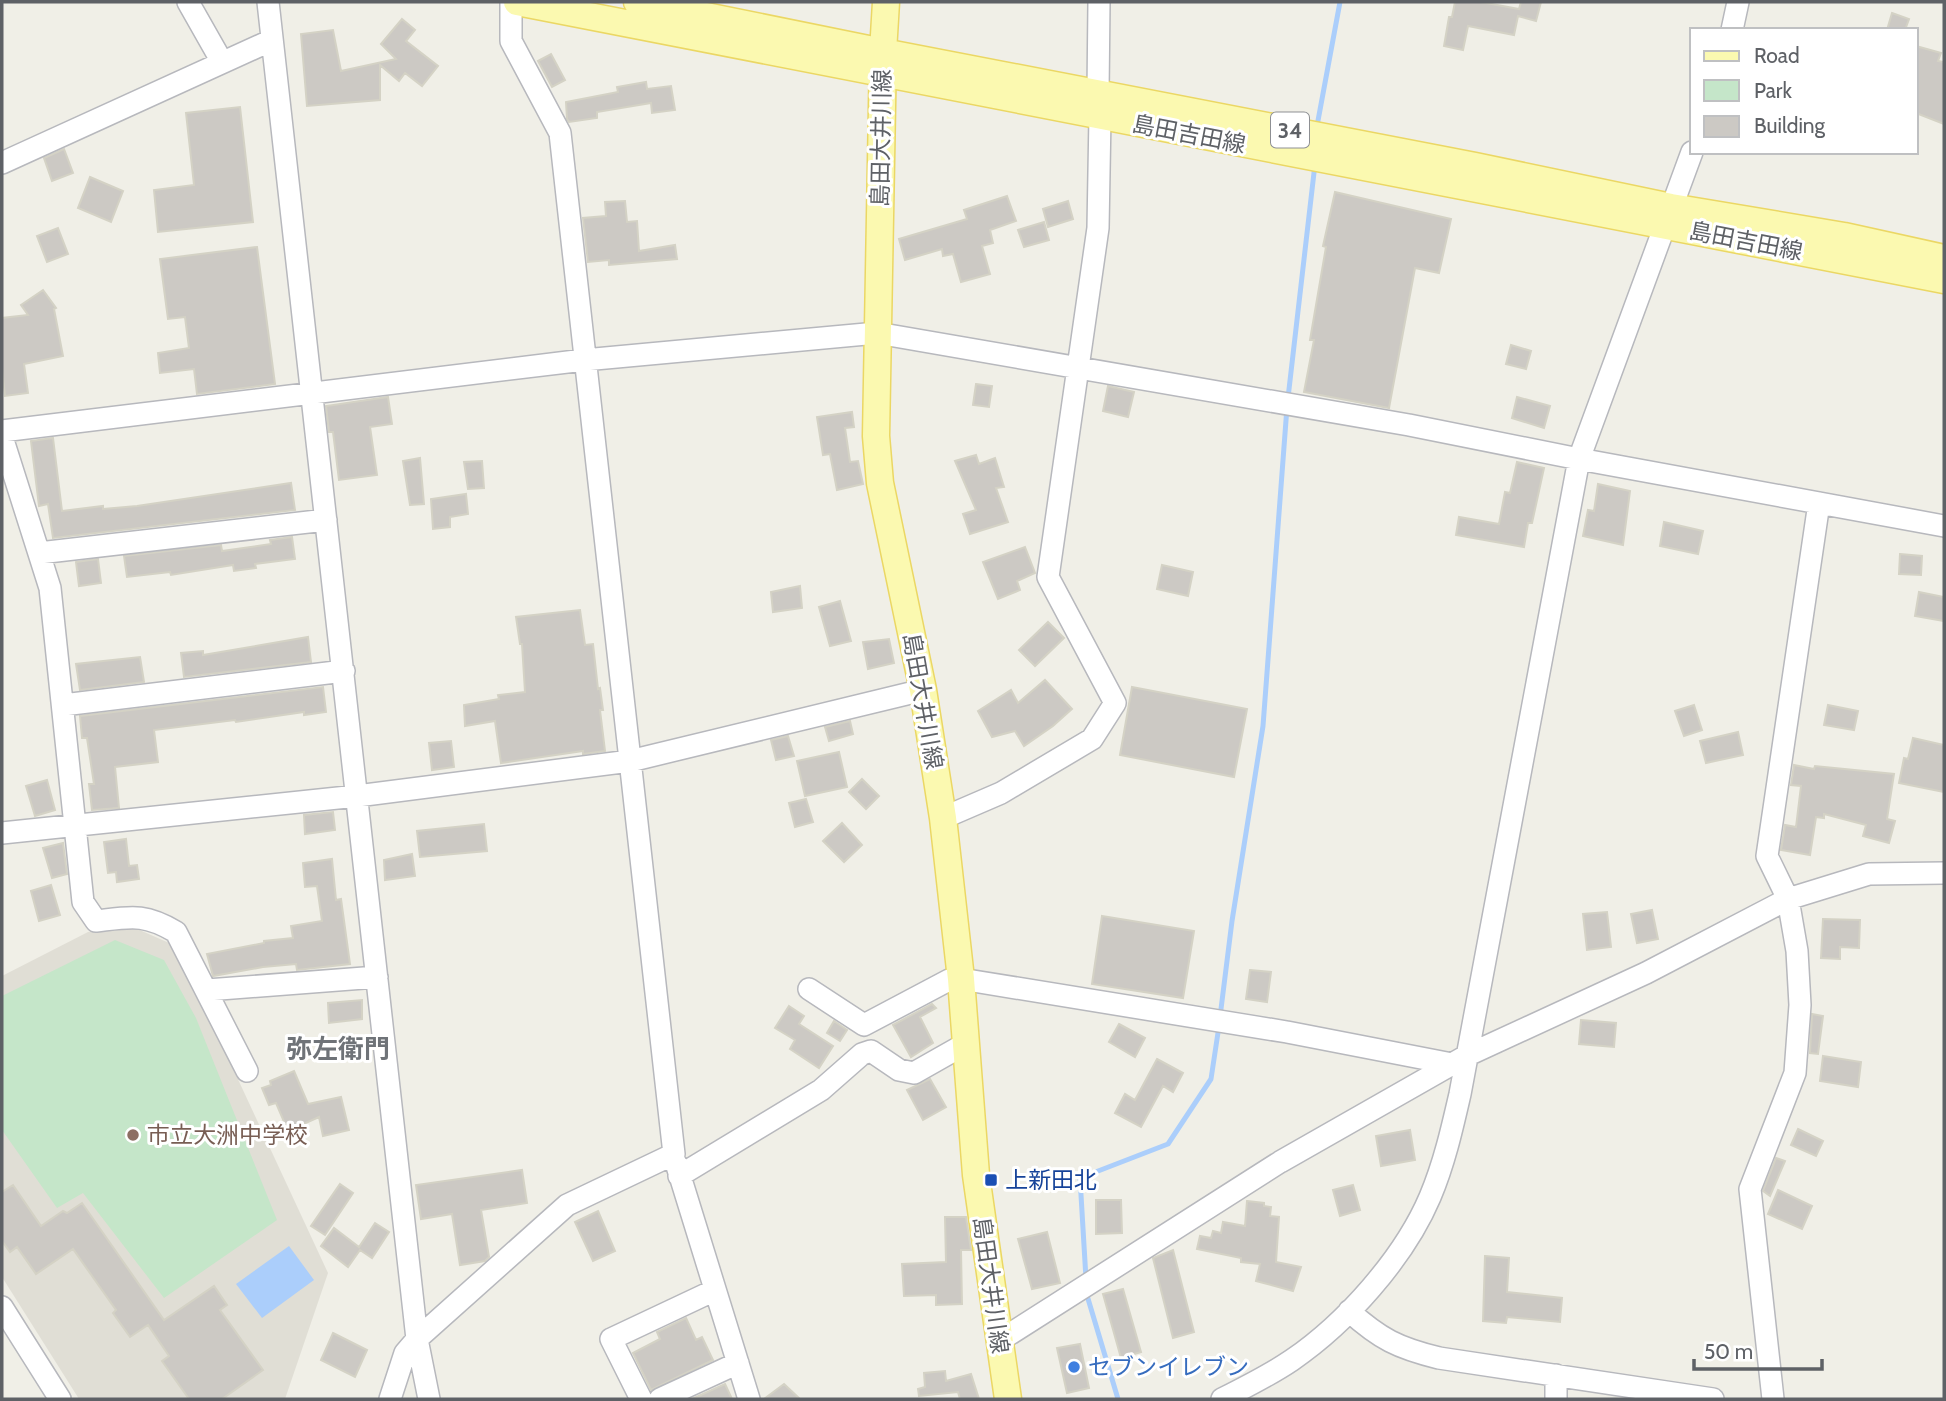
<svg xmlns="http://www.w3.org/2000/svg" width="1946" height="1401" font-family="Cabin,'Noto Sans JP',sans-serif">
	<rect width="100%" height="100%" fill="#f0efe7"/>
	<path fill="#e0ded5" d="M135,928L176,946L328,1273L285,1399H79L2,1277V976L88,932Z"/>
	<path fill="#c5e6c9" d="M115,940L164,960L196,1018L277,1220L164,1298L83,1193L57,1208L2,1130V996Z"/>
	<path fill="#abcefb" d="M289,1246L314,1280L262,1318L236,1284Z"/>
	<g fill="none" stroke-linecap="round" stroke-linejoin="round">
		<path stroke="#abcefb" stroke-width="5" d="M1317,126L1340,2
			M1288,398L1315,164
			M1220,1017L1232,921L1263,726L1287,407
			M1086,1279L1080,1178L1168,1144L1211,1079L1219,1026
			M1086,1292L1118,1399"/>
	</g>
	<path fill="#ccc9c4" stroke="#d4d2c5" stroke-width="2" d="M1455,2H1481L1519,9L1521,2H1541L1536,21L1518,16L1514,35L1468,26L1463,50L1444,46L1449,17H1452Z
		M1892,13L1909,19L1905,30H1887Z
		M402,19L415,30L406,41L438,66L422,86L405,73L399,81L380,65V100L307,106L301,34L333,30L341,71L396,59L381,44Z
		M1916,46L1941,53L1938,61L1944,62V124L1916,113Z
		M551,54L565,80L552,87L538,61Z
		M646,82L647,89L671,86L675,110L652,113L651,103L597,112V118L569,122L567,119L566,102L618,92L617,87Z
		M240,107L253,222L158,232L154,190L194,185L186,113Z
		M64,149L73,173L52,181L44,158Z
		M90,177L123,191L111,222L78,208Z
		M1335,192L1451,219L1439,273L1415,268L1389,408L1304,392L1314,340H1310L1326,247L1323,246Z
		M1007,196L1016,221L990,230L993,243L982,246L990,274L961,282L953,254L943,256L942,249L905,260L899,239L967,219L964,210Z
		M625,201L627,222L637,221L639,251L675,245L677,259L609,265V260L588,262L583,218L606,216L605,202Z
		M1068,201L1073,219L1048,227L1043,209Z
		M1044,222L1049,240L1024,247L1018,230Z
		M58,228L68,254L47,262L37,236Z
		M257,247L275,384L197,394L194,369L160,373L158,353L189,348L185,317L168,319L160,259Z
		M43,290L56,308L54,309L63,356L24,364L28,393L5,396L2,369V318L28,315L21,305Z
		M1511,345L1531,351L1526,369L1506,364Z
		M976,384L992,386L989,407L973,405Z
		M1108,386L1134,392L1128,417L1103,411Z
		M388,397L392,424L370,427L377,475L339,480L333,432H329L326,406Z
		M1517,397L1550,406L1544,428L1512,418Z
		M852,412L854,427L845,428L850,462L858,461L863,484L837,490L830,454L823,455L817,417Z
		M53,438L62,511L103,506V509L137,506L291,483L295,510L53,538L48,504L39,506L31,441Z
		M976,455L979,464L995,458L1004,487L996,488L1008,522L970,534L963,514L976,510L955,461Z
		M420,458L424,504L410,505L403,461Z
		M482,461L484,488L468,489L464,462Z
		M1517,462L1544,468L1532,523H1528L1524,547L1456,535L1459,517L1499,524L1505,492L1510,493Z
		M1598,484L1630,491L1623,545L1583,536L1588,510L1594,511Z
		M466,494L468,514L450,517V527L433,529L431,499Z
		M1664,522L1703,531L1698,554L1660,546Z
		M292,537L295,559L255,564L256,568L234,571L233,565L171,575L170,572L127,577L124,556L221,545L222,551L271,544L270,540Z
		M1025,547L1035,573L1017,581L1020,590L998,599L983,562Z
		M1900,554L1922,556L1921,575L1899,574Z
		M98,559L101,583L79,586L76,562Z
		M1162,565L1193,572L1188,596L1157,589Z
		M800,586L802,608L773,612L771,592Z
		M1919,592L1944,597V621L1915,616Z
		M840,601L851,641L830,646L819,607Z
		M580,610L585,645L593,644L598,689L600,688L603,710H600L605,751L583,754V751L501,763L495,721L465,726L464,705L499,699L498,695L525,692L522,644H520L516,617Z
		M1048,622L1064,638L1035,666L1019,650Z
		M308,637L311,662L184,677L181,653L203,651V655Z
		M889,639L894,663L868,669L863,642Z
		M140,657L144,682L80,690L76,664Z
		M1045,680L1072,709L1053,726L1024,746L1015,731L992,737L978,711L1011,690L1018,703Z
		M323,687L326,712L304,715V712L236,722L235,720L154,730L158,762L115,767L119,808L92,810L89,784H94L87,738H82L80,716Z
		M1132,687L1247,709L1234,777L1120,755Z
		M1694,705L1702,730L1684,736L1675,711Z
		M1828,705L1858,711L1854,730L1824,725Z
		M850,721L853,734L829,741L825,727Z
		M1738,732L1743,755L1706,763L1700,741Z
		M788,736L794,756L776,760L771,740Z
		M1913,738L1944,745V792L1899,783L1904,758L1908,759Z
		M451,741L454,767L432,770L429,743Z
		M839,752L847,787L805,796L797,761Z
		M1794,765L1814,769L1815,766L1894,774L1887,819L1895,821L1889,843L1863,836L1866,825L1824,814V818L1816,817L1810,855L1781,850L1785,825L1796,827L1801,786L1791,785Z
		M862,779L879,796L866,809L849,792Z
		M47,780L55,810L35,816L26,786Z
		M806,799L813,822L795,827L789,803Z
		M333,812L335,830L305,834L304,815Z
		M842,823L862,845L844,862L823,841Z
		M484,824L487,851L420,857L417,831Z
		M126,839L129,866L137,865L139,879L117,882L116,872L108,873L104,842Z
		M63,843L67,874L52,878L43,848Z
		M412,854L415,876L385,880L384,860Z
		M332,859L336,900L341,899L350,964L297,970L296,964L263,967L213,976L207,954L264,943V941L293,938L291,926L322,921L317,886L305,887L303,863Z
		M51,885L60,915L39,921L31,891Z
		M1652,910L1658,939L1637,943L1631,914Z
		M1607,912L1611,947L1587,950L1583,914Z
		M1102,916L1194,931L1183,998L1092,984Z
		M1823,919L1860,920L1859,948L1840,947V959L1821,958Z
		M1250,970L1271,972L1267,1002L1246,999Z
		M362,1000V1019L329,1023L328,1003Z
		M932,1004L936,1008L920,1017L933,1043L911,1057L893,1025Z
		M789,1006L804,1016L799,1024L833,1046L819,1068L790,1049L795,1040L775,1028Z
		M1812,1014L1823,1016L1818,1054L1810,1053Z
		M1581,1020L1616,1023L1614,1047L1579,1044Z
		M834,1021L847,1030L840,1041L827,1033Z
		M1119,1024L1145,1038L1135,1057L1109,1042Z
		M1823,1056L1861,1062L1858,1087L1820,1081Z
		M1157,1059L1183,1073L1173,1092L1163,1086L1141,1127L1115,1113L1125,1094L1135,1100Z
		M294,1071L308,1104L341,1097L349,1130L323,1136L319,1117L288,1131L276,1103L269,1105L262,1088L271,1085L270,1081Z
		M930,1079L946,1107L923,1120L907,1090Z
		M1798,1129L1823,1141L1816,1156L1791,1145Z
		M1410,1130L1415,1160L1381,1166L1376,1136Z
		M1776,1158L1785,1161L1770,1196L1763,1191Z
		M522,1170L527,1203L481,1210L489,1257L485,1261L460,1265L452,1214L421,1219L416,1185Z
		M340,1184L353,1193L325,1235L311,1226Z
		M13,1185L41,1226L63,1211L67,1213L82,1203L164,1320L214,1286L227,1305L220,1310L263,1370L222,1399H189L162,1361L169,1356L148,1325L130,1337L113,1313L116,1310L73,1249L36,1274L17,1247L10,1252L2,1241V1192Z
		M1353,1185L1360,1210L1340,1216L1333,1190Z
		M1778,1190L1812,1206L1802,1229L1768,1214Z
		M1096,1200H1121L1122,1233L1096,1234Z
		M1247,1201L1264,1203V1206L1271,1207L1270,1216L1279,1217L1276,1262L1301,1267L1293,1291L1256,1281L1260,1264L1241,1262V1258L1197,1249L1200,1236L1211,1238L1213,1231L1221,1233L1223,1222L1245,1226Z
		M598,1211L615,1251L593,1261L575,1222Z
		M945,1217H966L971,1250H961L962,1304L936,1305V1295L904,1296L902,1264L946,1262Z
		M375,1223L389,1232L372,1258L360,1250L348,1267L321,1246L334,1228L359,1247Z
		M1047,1232L1060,1283L1032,1289L1018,1239Z
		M1173,1250L1194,1332L1173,1338L1153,1258Z
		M1485,1256L1509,1258L1507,1292L1562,1298L1560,1322L1507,1317L1506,1323L1483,1321Z
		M1123,1289L1141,1352L1121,1358L1103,1294Z
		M686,1318L696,1340L702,1337L713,1360L651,1390L633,1353L660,1339L657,1332Z
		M333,1333L367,1350L355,1377L321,1360Z
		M1080,1344L1089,1388L1067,1393L1057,1348Z
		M945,1371L946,1381L971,1374L979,1399H960L958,1392L919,1396L918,1389L925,1387L924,1373Z
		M725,1384L732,1399H692Z
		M784,1384L800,1399H764Z"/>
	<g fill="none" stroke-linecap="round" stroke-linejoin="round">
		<g stroke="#b7b8bd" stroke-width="24">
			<path id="minor" d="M188,2L222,62
				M268,2L417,1339L429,1399
				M1732,30L1738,2
				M1098,93L1099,2
				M2,163L272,40
				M2,431L584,360L877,333L1409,425L1579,459L1944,526
				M2,437L50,588L83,902L96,921C131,917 144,913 176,932L247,1071
				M39,553L326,520
				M63,705L344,671
				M943,818L1001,793L1092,739L1115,703L1048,577L1098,228L1100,116
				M2,833L357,796L630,761L923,690
				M809,989L864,1025L949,980L961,979L1287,1032L1452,1064
				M207,990L377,977
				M676,1163L749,1399
				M679,1176L821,1090L862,1054L871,1051L899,1070L914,1073L967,1043
				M2,1307L60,1399
				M1349,1311C1380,1339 1398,1348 1439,1358L1713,1399
				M999,1341L1280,1162L1468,1055L1646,973L1788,899L1869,874L1944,873
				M1556,1375V1399
				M390,1399L405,1353L417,1339L567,1205L674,1154L560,133L511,41V2
				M641,1399L611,1339L715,1290
				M660,1399L738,1363
				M1222,1399C1246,1387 1270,1375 1292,1360C1346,1323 1404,1258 1430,1197C1444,1164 1452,1129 1460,1094L1579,459L1692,152
				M1773,1399L1750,1189L1795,1073L1800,1005L1797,951L1788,899L1767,856L1819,503"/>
		</g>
		<g stroke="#ebd764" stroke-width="29">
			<path id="major" d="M517,2L1944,280
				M637,2L883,52L1475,166L1671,207L1844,236L1944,258
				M886,2L883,52L876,436L880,483L923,690L943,818L961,979L976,1175L1008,1399"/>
		</g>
		<use href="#minor" stroke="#fff" stroke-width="21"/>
		<use href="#major" stroke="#fbf9b0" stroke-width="26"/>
	</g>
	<circle fill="#8d6e63" stroke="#fff" stroke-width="2.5" cx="133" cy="1135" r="7"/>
	<rect fill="#1a4fb4" stroke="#fff" stroke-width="2.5" x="984" y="1173" width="14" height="14" rx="3.5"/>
	<circle fill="#3f7fe0" stroke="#fff" stroke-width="2.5" cx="1074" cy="1367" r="7"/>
	<g text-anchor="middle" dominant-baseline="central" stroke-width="6" stroke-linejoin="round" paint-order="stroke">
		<rect fill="#fff" stroke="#8e9094" stroke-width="2" x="1271" y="112.5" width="38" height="35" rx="5"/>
		<g font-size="21" font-weight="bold" fill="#5e6166">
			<text x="1290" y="130">34</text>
		</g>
		<g font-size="23" fill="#5e6166" stroke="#fff">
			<text transform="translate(1189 134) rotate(11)">島田吉田線</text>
			<text transform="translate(881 138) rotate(-89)">島田大井川線</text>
			<text transform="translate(1746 241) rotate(11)">島田吉田線</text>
			<text transform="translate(923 701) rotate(80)">島田大井川線</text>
			<text transform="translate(991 1285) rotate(82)">島田大井川線</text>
		</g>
		<g font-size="23" fill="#785e54" stroke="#fff" text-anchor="start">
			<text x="147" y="1135">市立大洲中学校</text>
		</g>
		<g font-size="23" fill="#164399" stroke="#fff" text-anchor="start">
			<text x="1005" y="1180">上新田北</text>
		</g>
		<g font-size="23" fill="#366cbe" stroke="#fff" text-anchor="start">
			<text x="1088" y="1367">セブンイレブン</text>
		</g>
		<g font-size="26" font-weight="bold" fill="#6f7378" stroke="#fff">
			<text x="338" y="1049">弥左衛門</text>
		</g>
	</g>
	<rect width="1946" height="1401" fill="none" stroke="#5e6166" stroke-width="7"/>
	<rect x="1690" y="28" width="228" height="126" fill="#ffffff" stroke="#bfc0c2" stroke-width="2"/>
	<rect x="1704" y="51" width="35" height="10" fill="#fbf9b0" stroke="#bfc0c2" stroke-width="2"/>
	<text x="1754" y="63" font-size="21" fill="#5e6166">Road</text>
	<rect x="1704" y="80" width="35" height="21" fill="#c5e6c9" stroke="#bfc0c2" stroke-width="2"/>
	<text x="1754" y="98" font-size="21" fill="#5e6166">Park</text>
	<rect x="1704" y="116" width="35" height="21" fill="#ccc9c4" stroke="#bfc0c2" stroke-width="2"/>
	<text x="1754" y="133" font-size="21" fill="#5e6166">Building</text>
	<path d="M1694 1359v10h128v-10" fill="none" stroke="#5e6166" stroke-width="3.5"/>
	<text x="1704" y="1359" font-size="21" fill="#5e6166" stroke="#ffffff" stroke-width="5" paint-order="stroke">50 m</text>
</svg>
